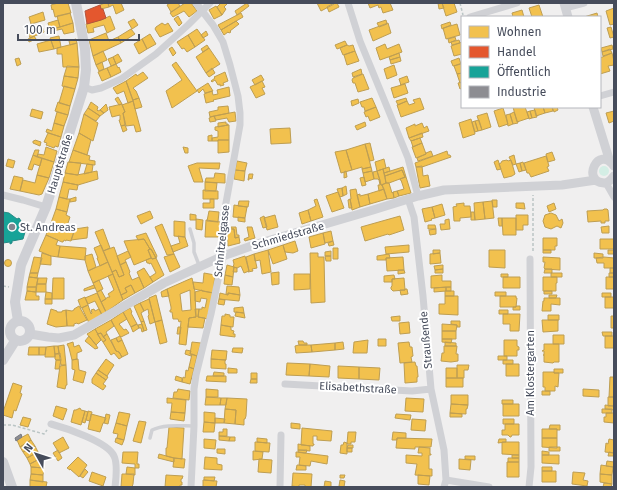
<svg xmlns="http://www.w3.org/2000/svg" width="617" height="490" font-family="'Fira Sans',sans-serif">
	<rect width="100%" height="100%" fill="#f0efef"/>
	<path fill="#d4eee5" d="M599 171a5 5 0 1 1 10 0a5 5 0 1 1-10 0Z"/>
	<path fill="#f2c14e" stroke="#be9e52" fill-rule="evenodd" d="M58,3H68L71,13L55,17L53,9L52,10L51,5Z
		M105,3H108L109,7L101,9L100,5Z
		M108,3H121L124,10L116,14L113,5L109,7Z
		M170,3H178L180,6L171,12L167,5Z
		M185,3H191L197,11L189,17L184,11L173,17L170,13Z
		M221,3H228L224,7L226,9L222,15L217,7Z
		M247,3L249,6L237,15L235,11Z
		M317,3H334V4L321,11Z
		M334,3H337L339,7L329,12L327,7Z
		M368,3H390L393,10L383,13L381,7L379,8L378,5L370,8Z
		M438,3H442L444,8L439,9Z
		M442,3H454L457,12L446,16Z
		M539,5L543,17H532L529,8Z
		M216,6L222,15L214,19L209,10Z
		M614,8V24L610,25L606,11Z
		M522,10L524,17H513L512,13Z
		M43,12L45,20L31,24L29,17Z
		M70,13L73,23L60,27L57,16Z
		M241,13L243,17L221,30L218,25Z
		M597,13L598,17H584Z
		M110,16L115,29L107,33L104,25L93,28L94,32L88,33L86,24L101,20Z
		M178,16L182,23L179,26L174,19Z
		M134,19L138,25L132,29L128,22Z
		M58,20L60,27L50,30L48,23Z
		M386,20L387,24L379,27L377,23Z
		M236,21L239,24L230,31L231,32L229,33L228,32L224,35L221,30Z
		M450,22L451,25L442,29L441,25Z
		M73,23L74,32L64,34L62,29L53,31V29Z
		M162,23L165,25L168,23L173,31L160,37L155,29L156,27Z
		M388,23L391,33L373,41L369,30Z
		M457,24L460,35L446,39L443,28Z
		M42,26L44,32L30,38L28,30Z
		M611,27L614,37L610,38L607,28Z
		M131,29L135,34L121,43L118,37Z
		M197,29L205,40L195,47L188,35Z
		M206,31L208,35L203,38L201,35Z
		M106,33L109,41L118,37L121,43L93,56L89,40Z
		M150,34L156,44L147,49L142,39Z
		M188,35L195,47L187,52L184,48L182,49L177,42Z
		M34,36L36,39L29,42L28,39Z
		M59,36L61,47L54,49L50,38Z
		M455,37L456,40L449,43L448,39Z
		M76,39L77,43L70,45L69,41Z
		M142,39L147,49L139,54L134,44Z
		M51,40L54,49L39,52L37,44Z
		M459,40L460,43L452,45L451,42Z
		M345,41L347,45L337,49L335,45Z
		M462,42V54L454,56L451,46Z
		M77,43L79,67H63L62,54H57V48Z
		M385,44L387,49L399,44L402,52L380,60L376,48Z
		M207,45L209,48L203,52L201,49Z
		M347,45L349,46L353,45L355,51L343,55L340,48Z
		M612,45L613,49L602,52L601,48Z
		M172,47L176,53L173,56L169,49Z
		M209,48L220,64L206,73L196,57Z
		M610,49L612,53L603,56L602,52Z
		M103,51L107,60L96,65L93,56Z
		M355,51L359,61L347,65L344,55Z
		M399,53L400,57L390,60L389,57Z
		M612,53L614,61V65L608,66L610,71L600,74V58Z
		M118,54L122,61L116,64L113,57Z
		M113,57L116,64L111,66L108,59Z
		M400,57L401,61L391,64L390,60Z
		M19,58L21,64L17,66L15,59Z
		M459,58L461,64L453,66L451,61Z
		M102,62L104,69L99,71L96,65Z
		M176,62L197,91L172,108L166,91L182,80L172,65Z
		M462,63V73L457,74L454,66Z
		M116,64L118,68L119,67L121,72L111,77L107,68Z
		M394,65L397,75L387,79L384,69Z
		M67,66L79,67L78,78L64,76Z
		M107,68L111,77L102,81L98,72Z
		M212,68L215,73L209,77L206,73Z
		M361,69L362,74L353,77L352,73Z
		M143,72L148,78L133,88L136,91L139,98L133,100L126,81L136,74L137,76Z
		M225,72L228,81L223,83L224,85L220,86V84L218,85L215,80L212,82L211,81L215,78L214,77Z
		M462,73V82L460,83L457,74Z
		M363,74L369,89L358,92L355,83H353L352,80L353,78Z
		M261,75L264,80L255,85L252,80Z
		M64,76L78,78L75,89L62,86Z
		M407,76L409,82L400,85H401L399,79Z
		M126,81L133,101L128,103L124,91L117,94L113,88Z
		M262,81L265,87L262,88L265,94L256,98L250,87Z
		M462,82V88L460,89L458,83Z
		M208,83L213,91L205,93L203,89L199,93L197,90Z
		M405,84L408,93L394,98L391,88Z
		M64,86L75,89L70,106L59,103Z
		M229,87L230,96L213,100L214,101L206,103L204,94L212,91L213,95L218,94L217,90Z
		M118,97L122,104L119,105L115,99Z
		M139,98L142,107L135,109L133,100Z
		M372,98L376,107L365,111L364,107H362L360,102Z
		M406,98L407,101L398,105L396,101Z
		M420,98L424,109L401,117L397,105L407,101L409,105L415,103L413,100Z
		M358,99L359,103L352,106L351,101Z
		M133,101L141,131L136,132L134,125L126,126L123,113L125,112L122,105Z
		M58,102L70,106L68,115L55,111Z
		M91,102L98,107L97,110L98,111L100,110L104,113L100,116L88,108Z
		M106,104L108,110L104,113L100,110Z
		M122,104L125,112L123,113L125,125L121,126L119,120H120V115L112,117L109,107Z
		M228,106L229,113L210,117L209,112L218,110V107Z
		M376,107L380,117L370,121L368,116L366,117L364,112Z
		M513,107H525L529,118L517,122Z
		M534,107H543L545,113L536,116Z
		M543,107H552L553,111L545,113Z
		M552,107H557L558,110L554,112Z
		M88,108L100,116L96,121L84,114Z
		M503,108L508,124L499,127L494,111Z
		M32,109L43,112L41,119L30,116Z
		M535,110L537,117L532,118L530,111Z
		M530,111L532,118L529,119L527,112Z
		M614,111V121L609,123L606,113Z
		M57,112L68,115L64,126L54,123Z
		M235,112L236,121L229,122L227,118L216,120L214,116Z
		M514,112L518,123L513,124L510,114Z
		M487,113L491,127L482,130L477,116Z
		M84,114L98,123L93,141L79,133Z
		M510,114L513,124L508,126L506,115Z
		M214,116L216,121L210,122L209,118H210V117Z
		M471,119L475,134L463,138L459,123Z
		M479,120L482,130L478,131L475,121Z
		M475,121L478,131L475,132L472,122Z
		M226,122V124H228V125L218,127V123Z
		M365,122L366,126L357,130L355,126Z
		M54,123L64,126L61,137L46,132L47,129L52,131Z
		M422,123L424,128L427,126L429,131L409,138L406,128L415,124V126Z
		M125,125L127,130L123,132L121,126Z
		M229,125V140H218V141H212V138L218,137V131L215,130V127Z
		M290,128L291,143L271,144L270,129Z
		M48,133L61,137L58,147L55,146L54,148L46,145L47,143L44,142Z
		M79,133L91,140L87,155L73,150Z
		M422,133L423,137L411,141L409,138Z
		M212,135V141H208V136Z
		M420,138L422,143L413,147L411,141Z
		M35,140L41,142L40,146L33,143V141H34Z
		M218,140H229V152L218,153Z
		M370,143L374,160L370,161L365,144Z
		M422,143L426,154L416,158L412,147Z
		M365,144L371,167L362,169V167L352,170L346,150Z
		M46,147L57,151L54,162L37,157L38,154L44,155Z
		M183,147L188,148V153H185Z
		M35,150H39L37,157L33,155Z
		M73,150L90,156L89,160L95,161V165L69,162Z
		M346,150L352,170L341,173L335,152Z
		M431,151L433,156L418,161L417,158L426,154V153Z
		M447,151L448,155H450L451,157L422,167H416L415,163Z
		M552,152L555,160L548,162L546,154Z
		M33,155L42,158L40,166L34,164L32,170L28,169Z
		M514,155L516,164L513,165L509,157Z
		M546,156L549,166L547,167L549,171L531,177L529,173H527L524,163Z
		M42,158L54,162L49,178L37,175Z
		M8,159L15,161L13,168L6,166Z
		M384,159L386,168L377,171L375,162Z
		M498,160L501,169L497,170L494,162Z
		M507,160L508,161L511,160L515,174L512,176L504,178L499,164L501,163L502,161Z
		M237,161L247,163L245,171L235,170Z
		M68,162L81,163L78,175L65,173Z
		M523,162L526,170L522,171L520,163Z
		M197,163H220L219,169L199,168L203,182H194L188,166Z
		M520,163L522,171L519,172L516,164Z
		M87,164L93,165L92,172L84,174Z
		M422,166L423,176L428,175L430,186L420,188L416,167Z
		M371,167L372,171L363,173L362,169Z
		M389,167L390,171L384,173L383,169Z
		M403,167L406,177H405L402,170L385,176L384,173Z
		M383,169L386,183L381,185L377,171Z
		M235,170L245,171L244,181L234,179Z
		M402,170L405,177L389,183H386L385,176Z
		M97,171L98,179L78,185L63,182L65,173L77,175Z
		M346,171L347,177L344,178V172Z
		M372,171L374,179L365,182L363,173Z
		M377,171L380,180H379L378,179H374L373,172Z
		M215,173L225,174V183L205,182L206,178H214Z
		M249,174H253L252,179L249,178V180H248Z
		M37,175L49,178L42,194L39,195L20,191L23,180L35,183Z
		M14,176L23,178L20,191L10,189Z
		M364,177L366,185L362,186L360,178Z
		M406,177L411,193L399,196L397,191L404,189L401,180H400V179Z
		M379,180H380L381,185H382L384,189L379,191L378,185H380Z
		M63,182L78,185L77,190L69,189L67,199L59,197Z
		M205,182L217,183L216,191H205Z
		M386,183H389L392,193L393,192L394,198L387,199L382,185Z
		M346,186L347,194L343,196L342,188Z
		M342,188L343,196L340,197L337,189Z
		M356,189L360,207L352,210L350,199H351L350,190Z
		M384,189L387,199L370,204L368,194Z
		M203,190L216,191H218V199H203Z
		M397,191L399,196L394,198L393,192Z
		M338,192L344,208L332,212L326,196Z
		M360,194V196L368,194L370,204L360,207L357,195Z
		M59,197L67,199H70L67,212L56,209Z
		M76,197V201L70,202V199Z
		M210,199H214V208H203V203H210Z
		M317,199L323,217L311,221L308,210L316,206L314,200Z
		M350,199L352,208H349L348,200Z
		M492,200H497V207H493Z
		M239,201H249L248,207L238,206Z
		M492,201L494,218L485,219L483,202Z
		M483,202L485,219L475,220L474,203Z
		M464,203V206H470L471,217L460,218V221H454L453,207L457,206L456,204Z
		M516,203H524L525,209L516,208Z
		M554,203L556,209L549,212L547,206Z
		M442,204L445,215L435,218L432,207Z
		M234,205L247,207L245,218L233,217Z
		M432,207L435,218L431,219L432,220L425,222L422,209Z
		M56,209L67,212L66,215L70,217L66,229L51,223Z
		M604,209H607L608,210L609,221H605V223H601V221L588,222L587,211L603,210Z
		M308,210L311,221L302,224L299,213Z
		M150,211L153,218L141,224L137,216Z
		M209,211L219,212L218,222L207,221Z
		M471,212H474L475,220H471Z
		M551,213L556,215L559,221L562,219L563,223L561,228L557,226L551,229L545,227L543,221L545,215Z
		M190,214L196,215V220H190Z
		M275,215L278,227L267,230L264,218Z
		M516,215H528V225H523V230H516Z
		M264,216L267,227L263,228L260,218Z
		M400,216L404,230L389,235L388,234L365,241L361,227Z
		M238,217L245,218V222L238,221Z
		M498,218H502V226H499Z
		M502,218H516V235H503Z
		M196,219L203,220L202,230L196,229Z
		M449,219L450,229L441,230L440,224H445V220Z
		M206,220L220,222L219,237H205Z
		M174,221L185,222V237L174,236Z
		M51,223L74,231L72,238L71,241L66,240V241L64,240L63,242H62L46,235Z
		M162,224L167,236L174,254L167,255L155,227Z
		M428,225H435L436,229H428Z
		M609,226V233H602L601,227Z
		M88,227L87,238L71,240L75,229Z
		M231,227H236L237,235H239V237L235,238L234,229H231Z
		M247,227H252L255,238L245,241L244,239L249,237Z
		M103,229L110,248L103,251L95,232Z
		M228,229H234L235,238L239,237L240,243L228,246L227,232Z
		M436,229V234L430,235L429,230Z
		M331,231L333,241L325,243L323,233Z
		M146,233L157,256L156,258L151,249H150L144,239L138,240L136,236Z
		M323,233L325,244L311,248L309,237Z
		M46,235L58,240L56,245L60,246L58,257L51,256L39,251Z
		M178,236L185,237L188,246L173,252L171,246L180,243Z
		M543,238H557V246H555V250H543Z
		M144,239L150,249L148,250L151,258L134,265L124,241Z
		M600,239H614V249H600Z
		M295,241L298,251L293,253L285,252L283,245Z
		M333,241L334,245L329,246L328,243Z
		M101,245L108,262L100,266L97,258H98L94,248Z
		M283,245L287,259L273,264L268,250Z
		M409,245V252L386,254L385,247Z
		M60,246L86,248L85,260L58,257Z
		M114,247L124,275L119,277L116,270L112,272L103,251Z
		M333,248H338V259H333Z
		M151,249L156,258L152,259L148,250Z
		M268,250L271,272L262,274L260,260L255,261L254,254Z
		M433,250H440V253L433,254Z
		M489,250H505V268L489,267Z
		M543,250H551V253H543Z
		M608,250H614V254H608Z
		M128,251L131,257L125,260L126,262L120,265L117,256Z
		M331,251V256H325V252Z
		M42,253L51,256V265L40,264Z
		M310,253H318V257H324L325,302L311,303Z
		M440,253L441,263L430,264V254Z
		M594,253L603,254V258H594Z
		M92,254L96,267L88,271L85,260V256Z
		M174,254L180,267L170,272L164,257Z
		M254,254L257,268L252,269L253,271L248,272L249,271L246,257Z
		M389,254L390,258H386V260H377V256Z
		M245,256L249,271L244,273L241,266L237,268L233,267L234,264L233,260Z
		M325,256H331V261H326Z
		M34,257L42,258L38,273H30Z
		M403,257L404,270L387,271L386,258Z
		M543,257L560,258V270L545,269L544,268L545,262H543Z
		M604,257L614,258V268H604V263H597L596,258Z
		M151,258L152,259L156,258L164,275L153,282L150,277L156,273L151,263L149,264V263H147L146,260Z
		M4.5 263a3.5 3.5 0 1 1 7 0a3.5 3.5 0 1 1-7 0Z
		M108,262L113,274L93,283L88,271Z
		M126,262L130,272L129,273L132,280L139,277L144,288L135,293L131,285L125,288L127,292L121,295L112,272L116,270L119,277L124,275L120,265Z
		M227,265L234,267L233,277L225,275Z
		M443,265V269L435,270L434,266Z
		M234,267L237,268V272H233Z
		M144,268L153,282L144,288L137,272Z
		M610,268H614V273H610Z
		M443,269V273H435V270Z
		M545,269H552V273H544Z
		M398,270H404L405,273L398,274Z
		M279,272V284L272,285L271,273Z
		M30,273H38L37,278L29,277Z
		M204,273L215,275L213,293L194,289L193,282L203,283Z
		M551,273H562V277H551Z
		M609,273H614V277H609Z
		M113,274L123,300L106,312L101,302L108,297H110L108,294L114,290L108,276Z
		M294,274H310V289L294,290Z
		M501,274H508V277H501Z
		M225,275L233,277L232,285L224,284Z
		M394,275L395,279H392V282H384V276Z
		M442,275V281H451V287L431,288V276Z
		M29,277L38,278L36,287H27Z
		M503,277H520V288H503Z
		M543,277H557V283H556V291H543Z
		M606,277H614V289H606Z
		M38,278H47L46,284H37Z
		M53,278H64V299H52Z
		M192,278L195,292L196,317L189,318L186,345L179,344L181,321L179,322L178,319H173L172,312H170V310H171V307L167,289ZM190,290L191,310L182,311L180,294Z
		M404,278L405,290L393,291L391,289V287L392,286V279Z
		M99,280L103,289L97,292L93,283Z
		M37,284H46V292H36Z
		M94,285L95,288L84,291V289Z
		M131,285L135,293L123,300L121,295L127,292L125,288Z
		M227,286L239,287L240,295L228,293V295L226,294Z
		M27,287H36V292L27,291Z
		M446,287H451V291H446Z
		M446,287V291L434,292V288Z
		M167,289L169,296L162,297L161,292Z
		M405,289H407L408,294L401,295L400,290H405Z
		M101,290L106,299L101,302L97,292Z
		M202,290V291L214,293L208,319L198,317L199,309H202V307L205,308L207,299L201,298L200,302L195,301V292Z
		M27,291L36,292V296H39V300H25Z
		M445,291H454V296H445Z
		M544,291H552V294H544Z
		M46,292L52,293V299H45Z
		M495,292H506V296H495Z
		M97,293L106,312L102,315L95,301L88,304L85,298Z
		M220,293L228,295V293L240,295L239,301L219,299Z
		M602,293H611V297H602Z
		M156,295L162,320L155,322L149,298Z
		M549,295H557L556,298H549Z
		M445,296H458V315L439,314V304H445Z
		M500,296H516V298H517L516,307H500Z
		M85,297L88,305L81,308L78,300Z
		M605,297H614V308H605Z
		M544,298H560V305L551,304V311H542L543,301H544Z
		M45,299H52V304H45Z
		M149,299L155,322L150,324L148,316L149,315L148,309L144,311L140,303Z
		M219,299L225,300L224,305L218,304Z
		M140,303L144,311L141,313L144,321L141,322L134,306Z
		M88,305L91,314L92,313L91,310L94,309L95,311L99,309L102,315L89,323L82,308Z
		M79,306L87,320L78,324L77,323L74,324V326H67L66,310L72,311L74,310V309Z
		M516,306H520V310H513V307H516Z
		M243,307L244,313L234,312V308Z
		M130,308L132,312L131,313L137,324L131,327L123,312Z
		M51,309L57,311V312H62V311L66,310L67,326L56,327L47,324Z
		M195,309H199L198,317L205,318L203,328L188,327L189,318L196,317Z
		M499,310H508V314H499Z
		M123,312L127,319L119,324L124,330L126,329L129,333L121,337L120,336L111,320Z
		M236,312L244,313L245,318L235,316Z
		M225,314L230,315V317H234L233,327L221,325L222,316H225Z
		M503,314H520L519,331H510V324H503Z
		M548,315H559V320H548Z
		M400,316V321H392L391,317Z
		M611,316H614V328H611Z
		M111,320L114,326L106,332L107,334L103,337L101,333L98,334L95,329Z
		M162,320L167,342L160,344L155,322Z
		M542,320H558V331L543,332Z
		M144,321L147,330L144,331L141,322Z
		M451,321H460V327H457V325L451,324Z
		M409,322L410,333L400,334L399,323Z
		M137,324L139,328L133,332L131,327Z
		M142,324L144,331L142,332L141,328H139L138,325Z
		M442,324L457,325L456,331H442Z
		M221,325L231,327V330L234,331L233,334H235V337L220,335Z
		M178,327H181L180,334H177Z
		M95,329L101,340L96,345L87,334Z
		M442,331H456V339H442Z
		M602,332H612V336H603Z
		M101,333L106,340L103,342L97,334Z
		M107,334L116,351L119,352L122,357L119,359L114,353L111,355L103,342L106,340L103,337Z
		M553,335H564V344H553Z
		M89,336L96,345L98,348L95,349L85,341Z
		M120,336L122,340L118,342L116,338Z
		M605,336H614V348H605Z
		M116,338L118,342L122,340L128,354L122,357L119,352L116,351L111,340Z
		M378,339H386V346H378Z
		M442,339H452L451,343L442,342Z
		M368,340L367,353H353L354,342Z
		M504,340H517V346L519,347V350H517V356H504Z
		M298,341H303L304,343H307V345H299Z
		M73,342L74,347L79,345L82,351L77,353V359L72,360L69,348L67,344Z
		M192,342L201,343L197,356L190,354Z
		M343,342L344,349L335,350V343Z
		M409,342L410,347H412L413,356L411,357L412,362L400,363L398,343Z
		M445,342L456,343V346H445Z
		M335,343V350L312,352L311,345Z
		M544,344H559V362H554L553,363L544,362V355H543H544V351H542L544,350Z
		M64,345L66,365H61L58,346Z
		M299,345H311L312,352L296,353L295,346Z
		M54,346H58L59,354H55Z
		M54,346L55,357H45L46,347Z
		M444,346H457L456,354H458V361L451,362L441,361L442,353H444Z
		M29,347H39V355H28Z
		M39,347H46L45,355H39Z
		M233,348H243L242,353L232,352Z
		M186,350L191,351L190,354H192L191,356L185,354Z
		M212,350L227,351L226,360L211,359Z
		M60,353L61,360H56L55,359V354Z
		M192,354L197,356L194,369L189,367Z
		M498,356H507V360H498Z
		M78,359L79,370L86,372L83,383L73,380L75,370L72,369V360Z
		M106,359L114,365L107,376L98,370Z
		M211,359L226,360H225V364H226V369L211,368Z
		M56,360H61L59,369H55Z
		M503,360H513V364H503Z
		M415,362L416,366H417L418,376V377H417V382L405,383L404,363Z
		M287,363L310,364L309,376L286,375Z
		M310,364L330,366L329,377L309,376Z
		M506,364H519V376H506Z
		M66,365L67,385H66L65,389L57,387L60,366Z
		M457,365H469L468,370H464V378H457Z
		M338,366L359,367V379L338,378Z
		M189,367L194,369L190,384L182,382L183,377L185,378L186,370L188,371Z
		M359,367L380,368L379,380L359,379Z
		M228,368L237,369V373H228Z
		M446,368H457V378H446Z
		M554,369H563V373H554Z
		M98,370L108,377L106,380L96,373Z
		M214,372L224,373V376H213Z
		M543,372H554V373H559L558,387L555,386V391H545V387H543Z
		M96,373L106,380L103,384L106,386L103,390L92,383V379Z
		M251,373H257V379H251Z
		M176,376L182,378V382L175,380Z
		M207,376H226V382L206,381Z
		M610,377H614V397H609Z
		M446,378H463V387H446Z
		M251,379H257V383H250Z
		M13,383L22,386L20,393L22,394L16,411L14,410L12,418L3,415V412Z
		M178,389L190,391L189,400L173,398L174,392H177Z
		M206,389L218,390V397H206Z
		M583,389L599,390V397L583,396Z
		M542,391H550V395H542Z
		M451,395H468V405L451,404Z
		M206,397L221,398L220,405H205Z
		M608,397H614V406H608Z
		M167,398L186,400L185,413L171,412L172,403H167Z
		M221,398H227L226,405H220Z
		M227,398L247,399L246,416L245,419H244V425L235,424L236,410L225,409Z
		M406,398L424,399L423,412L405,411Z
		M502,400H513V404H502Z
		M451,404L468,405L467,409H466V414L450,413Z
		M503,404H519V416H503Z
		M605,405L614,406V410L605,409Z
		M56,406L67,409L63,420L53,416Z
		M80,408L81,410L85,411L81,425L71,422L74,410H76Z
		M225,409L236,410L235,424L224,423Z
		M602,409H612V413H602Z
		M85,411L88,412L85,423L82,422Z
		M88,411L92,412L90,421L86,420Z
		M119,412L130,414L127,426L116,423Z
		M171,412L185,413L184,421L170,419Z
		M204,412L215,413V423L204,422Z
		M450,413L462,414V417H450Z
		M606,413H614V423L604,422V417H606Z
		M91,414L106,418L104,423H103L100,432L88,429Z
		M106,414L110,415L108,424L104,423Z
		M396,414L411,415L410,420L395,418Z
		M23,417L31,419L28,427L20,425Z
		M215,418L225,419L224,423H215Z
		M412,419L426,420L425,431L411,430Z
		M503,419H514V424H503Z
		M139,421L146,422L141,443L133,441Z
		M204,422L215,423L214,432H203Z
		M116,423L127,426L124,440L117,438L118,434L113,433Z
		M291,423L300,424V429L291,428Z
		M505,424H519V435H512L511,437H510L508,435H502V430H505Z
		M550,425H560V430H557V429H549Z
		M169,427L184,428L182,459L174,458L166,456V448H167Z
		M302,428L332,431L331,441L317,440V436H313V444H314V445H313V446L301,445Z
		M223,429H227V436H219V432H223Z
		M542,429H557V438H542Z
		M348,432H356L355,442H351V444H347Z
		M393,432L406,433V438H397V440H392Z
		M28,434L31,440L20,447L17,440Z
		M219,436L230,437L229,441L219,440Z
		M63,437L69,448L59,453L53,443Z
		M230,437H235V441H229Z
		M116,438L124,440L122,445L115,442Z
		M257,438L267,439V443L257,442Z
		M397,438L432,439L431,447H415V449L396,448Z
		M542,438H557V448L542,447Z
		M204,439L216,440L215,449L204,448Z
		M499,439H506V442L498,443Z
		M609,439L614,440V453L605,452L606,443L608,444Z
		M31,440L35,446L23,452L20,447Z
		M255,442L270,443L269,452L255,451Z
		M344,442L347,443V454L340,453L341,445H343Z
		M502,442H519V455L502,454Z
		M298,444L310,446V451L298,450Z
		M348,445H353V448H347Z
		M35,446L38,452L27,458L23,452Z
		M419,447L430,448V454H431V455H429V469H432V476L415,475L417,464L406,463V455L422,456V453H418Z
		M549,447H560V451H549Z
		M347,448H352V452H347Z
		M217,449H225V454L217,453Z
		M58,450L62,458L58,461L53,453Z
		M298,450H307L306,453L298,452Z
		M253,451L263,452L262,459L253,460Z
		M542,451L549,452V455H542Z
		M38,452L41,458L30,464L27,458Z
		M123,452H138L137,464H139V468H135V464L122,463Z
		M296,452L328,456L327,464L311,461L310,466L299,465L300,457H296Z
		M609,452L614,453V456H608Z
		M159,454L174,458V462L158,458Z
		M512,455H519V458H512Z
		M542,455H559V464L542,463Z
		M465,456H475V460L465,459Z
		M78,457L87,465L79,477L70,469V470L67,468Z
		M205,457L217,458V464L222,465V470L204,469Z
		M41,458L44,463L42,464L44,468L31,467L30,464Z
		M174,458L185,459L184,468L173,467Z
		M508,458H519V462H508Z
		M259,459L272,460L271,473L258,472Z
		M459,459L471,460L470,470L459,469Z
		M607,461L614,462V467L606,466Z
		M507,462H519V477H507Z
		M297,465L306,466V470H296Z
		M601,465L613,467L612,475L600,474Z
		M31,467L44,468L43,475L31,474Z
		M127,467L135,468V475L126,474Z
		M542,467H552V471H542Z
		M85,469L88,472L83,478L80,476Z
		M542,471H556V482H542Z
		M92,472L106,477L103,486L89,481Z
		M573,472L585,473L583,480L588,481L587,486L572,484Z
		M293,473L312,474L311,487H305V485H299V487L292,486Z
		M31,474L43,475V482L30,480Z
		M122,474H134L133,484L132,487H121Z
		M600,474L612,475V484L600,482Z
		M166,475L183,476L182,479H181V482H182V485H180V487H165Z
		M340,475H345L344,478H340Z
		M418,475L430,476L429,485L418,484Z
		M204,477H215L214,481L204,480Z
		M30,480L47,482L46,487H30Z
		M203,480L217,481L216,487H203Z
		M340,480L345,481L344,487H340V486H339Z
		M325,481L331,482V487H324Z
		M604,483L612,484L611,487H603Z"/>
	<path fill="#e4572e" stroke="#b5543c" d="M100,5L101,9H103L106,18L101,20L87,24L85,11Z"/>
	<path fill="#17a398" stroke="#258986" d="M3,212L9,213L17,219L19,218L21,221L19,222L25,232L23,239L12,241V243L10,244V242L3,243Z"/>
	<path fill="#8d8d92" stroke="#787a82" d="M21,434L22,437L16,441L15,438Z"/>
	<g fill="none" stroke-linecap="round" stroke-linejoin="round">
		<path stroke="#bac5c5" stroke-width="1.5" stroke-dasharray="3 2" stroke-linecap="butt" d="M460,3L463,15
			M533,251V195
			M3,286L9,287
			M3,425H12L44,434L47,430"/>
		<path stroke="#d0d1d5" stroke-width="3.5" d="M190,229L194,243V252L199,265
			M150,438L152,430C165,424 180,426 194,426"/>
		<path stroke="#d0d1d5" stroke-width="7" d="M348,3L360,41L408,158L418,196
			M565,8L584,3
			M470,17L517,3
			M84,87L92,90L101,88L121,79L156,54L188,25L210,3
			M600,96L614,92
			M606,183L614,197
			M3,195L23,200L46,207
			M408,199L414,217L423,296L431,389L444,450L446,480L444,487
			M285,384L412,391L431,389
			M51,424C66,428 108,442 114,456C118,464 116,478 115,487
			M446,480L489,487
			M191,487L194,426V389L196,375L211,314L223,256L224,214L240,125V113L238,96L230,65L223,42L213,25L196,3
			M280,487L281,435
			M529,487L531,467L530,259"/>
		<path stroke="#d0d1d5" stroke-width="9" d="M564,3L568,17
			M593,107L610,162
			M614,166C598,144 581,182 604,183C608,183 611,180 614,176
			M30,334L48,337L59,338L74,335L164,283L223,256L257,244L373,210L418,196L444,190L562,185L596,180"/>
		<path stroke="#cfd0d5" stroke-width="10" d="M10 331a10 10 0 1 1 20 0a10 10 0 1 1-20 0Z
			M18,321L15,302L21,265L46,207L84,87L86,70L85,49L76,3
			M3,360L15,341
			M3,462L12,487"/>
	</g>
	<circle fill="#82858f" stroke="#fff" stroke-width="1.5" cx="12" cy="227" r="4"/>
	<g text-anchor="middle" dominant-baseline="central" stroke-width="4" stroke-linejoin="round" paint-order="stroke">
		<g font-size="11" fill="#464c5b" stroke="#fff">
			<text transform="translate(60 164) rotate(-73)">Hauptstraße</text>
			<text transform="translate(288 236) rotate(-16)">Schmiedstraße</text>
			<text transform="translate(222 241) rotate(-84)">Schnitzelgasse</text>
			<text transform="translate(426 340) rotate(-95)">Straußende</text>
			<text transform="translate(530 373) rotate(-90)">Am Klostergarten</text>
			<text transform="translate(358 388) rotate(3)">Elisabethstraße</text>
		</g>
		<g font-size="11" fill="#464c5b" stroke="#fff" text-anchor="start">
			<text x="20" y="227">St. Andreas</text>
		</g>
	</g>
	<rect width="617" height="490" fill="none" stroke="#464c5b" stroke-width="8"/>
	<rect x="461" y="16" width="140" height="92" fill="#ffffff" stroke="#b5b7bd"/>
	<rect x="469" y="26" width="20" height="12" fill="#f2c14e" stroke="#b5b7bd"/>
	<text x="497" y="36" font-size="12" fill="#464c5b">Wohnen</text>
	<rect x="469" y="46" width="20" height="12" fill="#e4572e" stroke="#b5b7bd"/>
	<text x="497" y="56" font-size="12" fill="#464c5b">Handel</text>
	<rect x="469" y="66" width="20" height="12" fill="#17a398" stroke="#b5b7bd"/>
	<text x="497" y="76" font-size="12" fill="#464c5b">Öffentlich</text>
	<rect x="469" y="86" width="20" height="12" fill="#8d8d92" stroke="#b5b7bd"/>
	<text x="497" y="96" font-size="12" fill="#464c5b">Industrie</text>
	<g transform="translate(36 454) rotate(309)" stroke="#ffffff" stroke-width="3" paint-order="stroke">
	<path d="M0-3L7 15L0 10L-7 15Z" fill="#464c5b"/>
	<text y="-6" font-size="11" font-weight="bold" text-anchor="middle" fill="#464c5b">N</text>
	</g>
	<path d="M18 34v6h121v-6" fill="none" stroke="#464c5b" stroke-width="2"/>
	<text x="24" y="34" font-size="12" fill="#464c5b" stroke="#ffffff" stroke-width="3" paint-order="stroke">100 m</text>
</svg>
